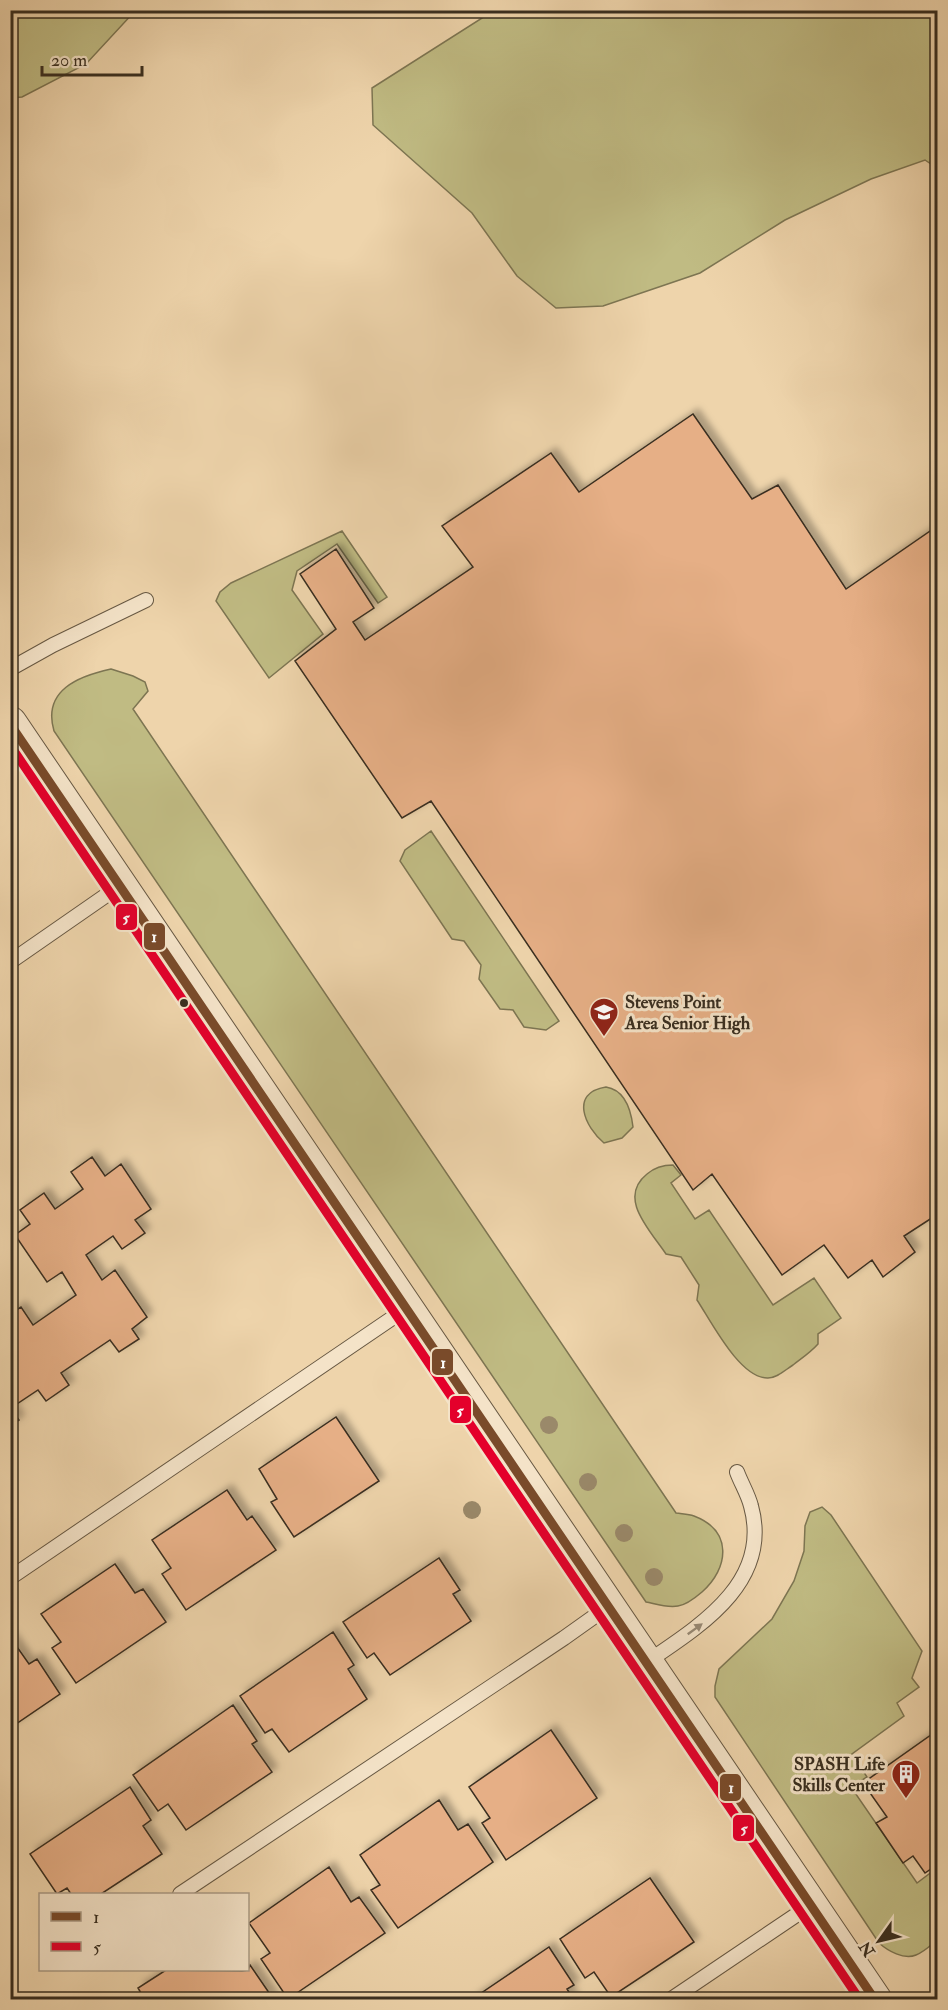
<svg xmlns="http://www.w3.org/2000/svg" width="948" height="2010" font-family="'IM FELL Double Pica',serif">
	<defs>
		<filter id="shadow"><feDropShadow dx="5.5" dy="-5.5" stdDeviation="3" flood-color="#0004"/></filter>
	</defs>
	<rect width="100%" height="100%" fill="#eed4ab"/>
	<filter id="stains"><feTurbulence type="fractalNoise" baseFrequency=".00333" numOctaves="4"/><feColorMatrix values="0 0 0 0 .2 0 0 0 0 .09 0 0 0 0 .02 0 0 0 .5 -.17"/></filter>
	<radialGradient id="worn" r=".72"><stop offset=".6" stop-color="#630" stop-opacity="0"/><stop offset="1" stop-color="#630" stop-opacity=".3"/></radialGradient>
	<path fill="#c0bb83" stroke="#7d7552" stroke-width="1.5" d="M11,10H135V11L86,64L22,97L11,98Z
		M493,11H937V168L925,160L871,179L785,220L700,273L603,306L556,308L517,276L472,213L373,125L372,88Z
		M342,531L387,597L378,603L337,544L297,571L292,590L323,634L269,678L216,601L220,592L231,583Z
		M111,669L133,676L145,682L148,691L133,709L676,1513C682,1514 688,1514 694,1516C733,1531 729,1568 702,1592C695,1598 686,1605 678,1606C667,1608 656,1604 646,1602L54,731C42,690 79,676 111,669Z
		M431,831L559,1021L546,1030L524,1027L513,1010L500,1009L479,979L481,965L464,941L452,939L400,861L405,850Z
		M606,1087C625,1090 631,1110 633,1127L622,1138L604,1143C585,1127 569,1093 606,1087Z
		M673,1165L681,1175L671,1183L695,1219L709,1210L773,1305L814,1278L841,1318L818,1334V1344C811,1352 802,1358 793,1365C785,1370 777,1378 768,1378C740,1379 711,1321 697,1300L699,1285L681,1257L666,1254C650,1230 617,1198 647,1174C655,1167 664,1165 673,1165Z
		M822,1507L831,1515L922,1651L912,1678L919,1687L897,1703L904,1716L852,1754L867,1777L851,1787L917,1883L937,1868V1940C931,1945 924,1952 916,1955C904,1960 888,1951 879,1943L715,1697V1686L719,1669L772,1619L794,1581L804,1551L805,1526L810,1512Z"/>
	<path fill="#e6af86" stroke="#3a2f20" stroke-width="1.5" filter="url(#shadow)" d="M693,414L752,499L778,485L846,589L936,527L938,529V1214L904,1236L915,1252L883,1277L872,1260L848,1278L824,1245L782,1275L712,1174L693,1190L431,801L402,818L295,661L336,629L300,574L336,549L374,608L353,622L365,640L473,567L442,526L551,453L579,492Z
		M92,1157L105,1176L121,1164L151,1209L135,1220L145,1233L122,1249L113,1236L86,1255L102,1280L115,1270L147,1317L132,1329L139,1339L119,1352L110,1340L61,1373L69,1385L46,1401L38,1390L11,1408L19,1420L10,1426V1314L21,1307L33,1325L76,1295L62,1272L47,1282L15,1235L30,1224L20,1210L44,1193L55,1209L83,1189L71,1172Z
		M336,1417L379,1481L294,1537L271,1502L277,1499L259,1469Z
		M227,1490L247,1520L252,1516L276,1550L186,1610L162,1574L171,1568L152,1540Z
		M439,1558L460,1590L453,1594L471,1621L390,1675L374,1653L367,1658L343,1622Z
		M115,1564L135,1593L143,1589L166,1622L76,1683L52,1648L61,1642L41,1614Z
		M333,1632L354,1665L348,1669L367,1699L289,1752L272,1729L265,1733L240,1696Z
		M10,1637L29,1664L37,1659L60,1694L10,1728Z
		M233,1705L257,1741L252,1744L272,1772L186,1830L168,1804L158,1811L133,1775Z
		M551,1730L597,1798L506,1860L482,1823L490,1818L469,1787Z
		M938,1730V1864L925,1873L913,1856L903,1863L876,1823L887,1817L863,1783Z
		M130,1787L151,1820L143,1826L162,1854L101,1894H71L67,1888L57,1894L30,1854Z
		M439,1800L458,1830L468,1824L493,1862L398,1928L371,1890L380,1885L360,1855Z
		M329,1867L351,1902L359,1897L385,1933L288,1999L261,1959L270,1953L249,1923Z
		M650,1878L694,1942L611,1997L594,1972L585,1978L560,1939Z
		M549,1947L574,1985L567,1989L574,2000H471Z
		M250,1965L274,2000H145L138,1988L166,1970L242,1971L248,1970Z"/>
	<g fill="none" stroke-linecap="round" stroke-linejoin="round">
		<g stroke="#675843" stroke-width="16">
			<path id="service" d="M10,669L53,645L146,600
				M10,962L121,885
				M10,1578L407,1308
				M647,1662C700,1626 772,1582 751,1506C748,1494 741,1483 737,1472
				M180,1894L564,1638L609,1606
				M670,2000L811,1905"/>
		</g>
		<g stroke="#675843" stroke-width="35">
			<path id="tertiary" d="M10,723L875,2000"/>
		</g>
		<use href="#service" stroke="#f4e3c8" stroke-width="14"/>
		<use href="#tertiary" stroke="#f4e3c8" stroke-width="33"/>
		<g stroke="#f4e3c8" stroke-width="14">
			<path id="bus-1" d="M10,724L875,2000"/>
		</g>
		<g stroke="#f4e3c8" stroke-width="14">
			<path id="bus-2" d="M10,745L860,2000"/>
		</g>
		<use href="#bus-1" stroke="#7a4b2a" stroke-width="9"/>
		<use href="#bus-2" stroke="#e4002b" stroke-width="9"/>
	</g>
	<g fill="#9a896a">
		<circle cx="549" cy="1425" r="9"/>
		<circle cx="588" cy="1482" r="9"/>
		<circle cx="472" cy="1510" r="9"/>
		<circle cx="624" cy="1533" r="9"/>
		<circle cx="654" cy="1577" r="9"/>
	</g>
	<defs><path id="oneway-solid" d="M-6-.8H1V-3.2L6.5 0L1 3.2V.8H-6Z" transform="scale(1.5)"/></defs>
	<use fill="#978974" href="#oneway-solid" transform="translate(695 1629) rotate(-36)"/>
	<defs>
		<g id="school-pin" transform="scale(1.5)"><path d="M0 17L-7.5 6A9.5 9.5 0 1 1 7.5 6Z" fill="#8f2418" stroke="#f4e3c8"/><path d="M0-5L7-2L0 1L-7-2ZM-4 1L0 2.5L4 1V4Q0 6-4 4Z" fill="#fff"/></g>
		<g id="building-pin" transform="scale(1.5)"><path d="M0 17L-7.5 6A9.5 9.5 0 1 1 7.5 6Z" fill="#8f2418" stroke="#f4e3c8"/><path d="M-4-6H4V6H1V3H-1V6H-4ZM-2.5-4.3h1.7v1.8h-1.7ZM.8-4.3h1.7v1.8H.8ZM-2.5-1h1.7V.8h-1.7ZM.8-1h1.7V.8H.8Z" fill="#fff"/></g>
	</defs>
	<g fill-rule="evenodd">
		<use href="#school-pin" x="604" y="1012"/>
		<use href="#building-pin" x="906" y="1774"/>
	</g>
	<circle fill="#3a2f20" stroke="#f4e3c8" stroke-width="2" cx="184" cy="1003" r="5"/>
	<g text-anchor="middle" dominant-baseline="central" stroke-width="6" stroke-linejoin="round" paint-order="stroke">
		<g font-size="18" font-weight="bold" fill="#3a2f20" stroke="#f4e3c8" text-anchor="start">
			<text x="625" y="1002">Stevens Point<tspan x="625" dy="21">Area Senior High</tspan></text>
			<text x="885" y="1764" text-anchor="end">SPASH Life<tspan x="885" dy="21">Skills Center</tspan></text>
		</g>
	</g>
	<g stroke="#f4e3c8" stroke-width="2">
		<rect x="115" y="903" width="23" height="28" rx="6" fill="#e4002b"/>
		<rect x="143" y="922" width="23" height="29" rx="6" fill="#7a4b2a"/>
		<rect x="431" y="1348" width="23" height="28" rx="6" fill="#7a4b2a"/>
		<rect x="449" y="1395" width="23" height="29" rx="6" fill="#e4002b"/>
		<rect x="719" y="1773" width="23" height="29" rx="6" fill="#7a4b2a"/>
		<rect x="732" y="1814" width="23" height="28" rx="6" fill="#e4002b"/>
	</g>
	<g font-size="16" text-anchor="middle" font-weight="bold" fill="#fff">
		<text x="126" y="923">5</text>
		<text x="154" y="942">1</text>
		<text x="443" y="1368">1</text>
		<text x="460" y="1416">5</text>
		<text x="731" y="1793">1</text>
		<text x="744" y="1834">5</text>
	</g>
	<rect width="948" height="2010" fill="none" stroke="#eed4ab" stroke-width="36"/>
	<rect x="12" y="12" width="924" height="1986" fill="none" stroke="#3a2f20" stroke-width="3"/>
	<rect x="18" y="18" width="912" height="1974" fill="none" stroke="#3a2f20" stroke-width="1.5"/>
	<rect x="39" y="1893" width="210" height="78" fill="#f4e3c8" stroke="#aa9b85" stroke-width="1.5"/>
	<rect x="51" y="1912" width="30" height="9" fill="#7a4b2a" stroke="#aa9b85" stroke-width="1.5"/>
	<text x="93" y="1923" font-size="18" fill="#3a2f20">1</text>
	<rect x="51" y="1942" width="30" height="9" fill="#e4002b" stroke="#aa9b85" stroke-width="1.5"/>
	<text x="93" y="1953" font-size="18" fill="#3a2f20">5</text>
	<g transform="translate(879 1941) rotate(236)" stroke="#f4e3c8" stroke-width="4.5" paint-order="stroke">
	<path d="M0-4.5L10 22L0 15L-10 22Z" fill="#3a2f20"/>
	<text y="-9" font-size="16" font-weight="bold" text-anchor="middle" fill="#3a2f20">N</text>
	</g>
	<path d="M42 66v9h100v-9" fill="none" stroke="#3a2f20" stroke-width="3"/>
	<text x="51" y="66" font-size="18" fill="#3a2f20" stroke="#f4e3c8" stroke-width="4.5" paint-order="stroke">20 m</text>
	<rect width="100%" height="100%" filter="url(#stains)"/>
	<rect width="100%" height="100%" fill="url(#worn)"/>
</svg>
